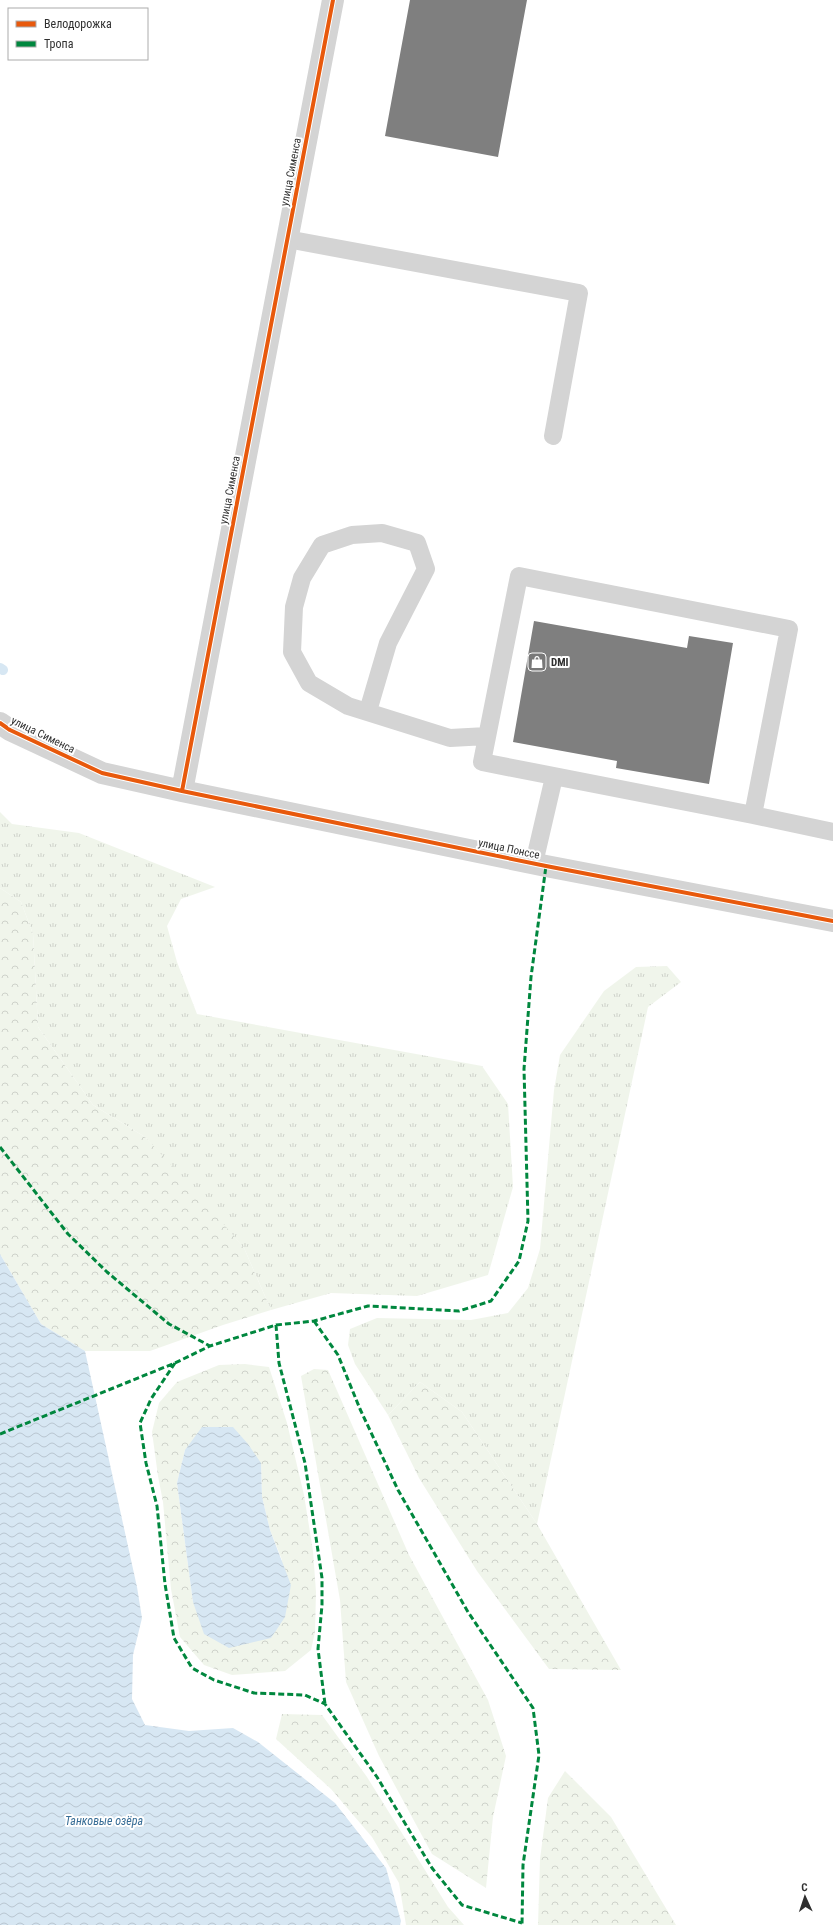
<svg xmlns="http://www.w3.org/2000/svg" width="833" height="1925" font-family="'Roboto Condensed',sans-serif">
	<defs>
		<pattern id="grass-tufts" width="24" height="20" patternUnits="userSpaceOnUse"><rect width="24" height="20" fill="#f0f5eb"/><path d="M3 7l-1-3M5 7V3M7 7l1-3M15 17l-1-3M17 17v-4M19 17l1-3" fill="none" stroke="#ced2ca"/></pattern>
		<pattern id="forest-crowns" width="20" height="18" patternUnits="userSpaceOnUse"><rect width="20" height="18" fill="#f0f5eb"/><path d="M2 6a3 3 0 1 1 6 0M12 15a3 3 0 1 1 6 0" fill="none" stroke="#ced2ca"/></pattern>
		<pattern id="water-waves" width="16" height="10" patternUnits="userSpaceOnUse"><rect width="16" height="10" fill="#d7e7f3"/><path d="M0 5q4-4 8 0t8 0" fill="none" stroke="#b9c6d1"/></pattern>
	</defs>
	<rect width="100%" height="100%" fill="#fff"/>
	<path fill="url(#grass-tufts)" d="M0,812L12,824L79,833L215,887L181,899L167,926L177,962L197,1014L482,1066L508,1104L513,1187L488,1275L417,1296L331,1293L271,1310L244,1248L145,1137L93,1105L38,1027L33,934L21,902L0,888Z
		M667,966L681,982L648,1007L537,1524L462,1412L420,1382L388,1415L355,1364L348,1345L350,1329L377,1318L471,1320L508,1313L528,1288L540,1249L554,1090L560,1055L604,991L636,967Z"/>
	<path fill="url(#forest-crowns)" fill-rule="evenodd" d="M0,888L21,902L33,934L38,1027L93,1105L145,1137L190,1185L244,1248L271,1310L223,1325L150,1351H85L41,1324L0,1254Z
		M245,1364L269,1367L287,1423L304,1495L313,1551L316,1592L315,1632L311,1650L285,1671L232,1675L204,1665L180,1637L171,1589L163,1502L158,1476L152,1432L159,1403L177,1382L219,1365ZM185,1450L261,1463L262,1497L270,1530L282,1560L193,1602L177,1483Z
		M314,1369L328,1370L409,1555L488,1700L506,1756L493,1817L486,1888L432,1854L379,1756L346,1682L340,1600L301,1376Z
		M420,1382L462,1412L537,1524L621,1670L549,1669L477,1571L419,1478L388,1415Z
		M282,1714L322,1715L367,1777L448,1907L464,1925H406L399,1883L372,1837L331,1789L276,1739Z
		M565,1771L611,1817L676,1925H538L540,1859L548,1798Z"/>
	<path fill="url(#water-waves)" d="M0,1254L41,1324L85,1351L137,1587L142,1618L133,1655L132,1699L145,1725L189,1731L233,1728L258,1742L335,1803L386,1868L401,1921L400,1925H0Z
		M202,1427H233L248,1444L261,1463L262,1497L270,1530L291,1585L285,1617L271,1638L229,1648L204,1634L193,1602L177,1483L185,1450Z"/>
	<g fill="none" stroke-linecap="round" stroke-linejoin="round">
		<path stroke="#d7e7f3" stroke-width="10" d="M0,668L3,670"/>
	</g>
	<path fill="#7f7f7f" d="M410,0H527L498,157L385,136Z
		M534,621L687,648L689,636L733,643L709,784L616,768L617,761L513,742Z"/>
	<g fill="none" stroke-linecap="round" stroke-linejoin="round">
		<path stroke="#d4d4d4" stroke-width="18" d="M287,239L579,293L553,436
			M519,576L789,629L753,815L482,762Z
			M368,711L388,643L426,569L417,543L382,533L352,535L322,545L302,578L294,607L292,652L309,683L348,706L450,738L487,736
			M753,815L833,832
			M534,863L554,777"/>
		<path stroke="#d4d4d4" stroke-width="22" d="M0,723L10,730L102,773L182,791L546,866L833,921
			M182,791L333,0"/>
		<path stroke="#00873e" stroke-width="3" stroke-dasharray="6 3" stroke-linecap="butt" d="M0,1147L68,1234L107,1272L169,1324L210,1346
			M314,1321L338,1355L360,1409L398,1490L468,1612L533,1708L539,1755L523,1865L522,1925
			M276,1325L279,1363L305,1463L322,1578V1605L318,1649L325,1704
			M175,1363L151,1399L140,1423L146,1463L157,1506L165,1584L174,1638L192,1668L214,1680L254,1693L305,1695L325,1704L377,1777L432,1868L462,1905L522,1923
			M0,1434L175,1363L210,1346L276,1325L314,1321L368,1306L459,1311L491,1301L519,1261L528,1221L524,1069L531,977L546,866"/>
		<g stroke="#fff" stroke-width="6">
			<path id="cycleway" d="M0,723L10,730L102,773L182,791L546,866L833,921
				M182,791L333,0"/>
		</g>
		<use href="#cycleway" stroke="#e8590c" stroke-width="4"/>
	</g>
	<defs>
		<g id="shop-square" transform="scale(1)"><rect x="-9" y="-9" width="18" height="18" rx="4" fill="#787878" stroke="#fff"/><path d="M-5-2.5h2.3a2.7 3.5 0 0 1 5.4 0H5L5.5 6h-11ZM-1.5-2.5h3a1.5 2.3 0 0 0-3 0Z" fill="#fff"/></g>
	</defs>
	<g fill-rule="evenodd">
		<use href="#shop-square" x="537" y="662"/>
	</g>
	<g text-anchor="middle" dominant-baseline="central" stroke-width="4" stroke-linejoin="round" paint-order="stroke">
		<g font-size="11" fill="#2f2f2f" stroke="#fff">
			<text transform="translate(291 172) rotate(-79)">улица Сименса</text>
			<text transform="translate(230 490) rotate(-79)">улица Сименса</text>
			<text transform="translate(43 735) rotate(26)">улица Сименса</text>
			<text transform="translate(509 849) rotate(12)">улица Понссе</text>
		</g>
		<g font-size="11" font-weight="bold" fill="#2f2f2f" stroke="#fff" text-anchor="start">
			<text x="551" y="662">DMI</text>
		</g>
		<g font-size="12" font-style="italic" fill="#376d96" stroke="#fff">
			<text x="104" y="1821">Танковые озёра</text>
		</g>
	</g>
	<rect x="8" y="8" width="140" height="52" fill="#ffffff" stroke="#acacac"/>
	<rect x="16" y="21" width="20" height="6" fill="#e8590c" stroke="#acacac"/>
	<text x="44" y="28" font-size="12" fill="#2f2f2f">Велодорожка</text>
	<rect x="16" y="41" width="20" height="6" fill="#00873e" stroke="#acacac"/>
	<text x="44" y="48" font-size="12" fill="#2f2f2f">Тропа</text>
	<g transform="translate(805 1897) rotate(357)" stroke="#ffffff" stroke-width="3" paint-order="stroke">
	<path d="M0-3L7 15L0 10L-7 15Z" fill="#2f2f2f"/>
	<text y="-6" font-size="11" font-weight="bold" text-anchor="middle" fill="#2f2f2f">С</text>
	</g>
</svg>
